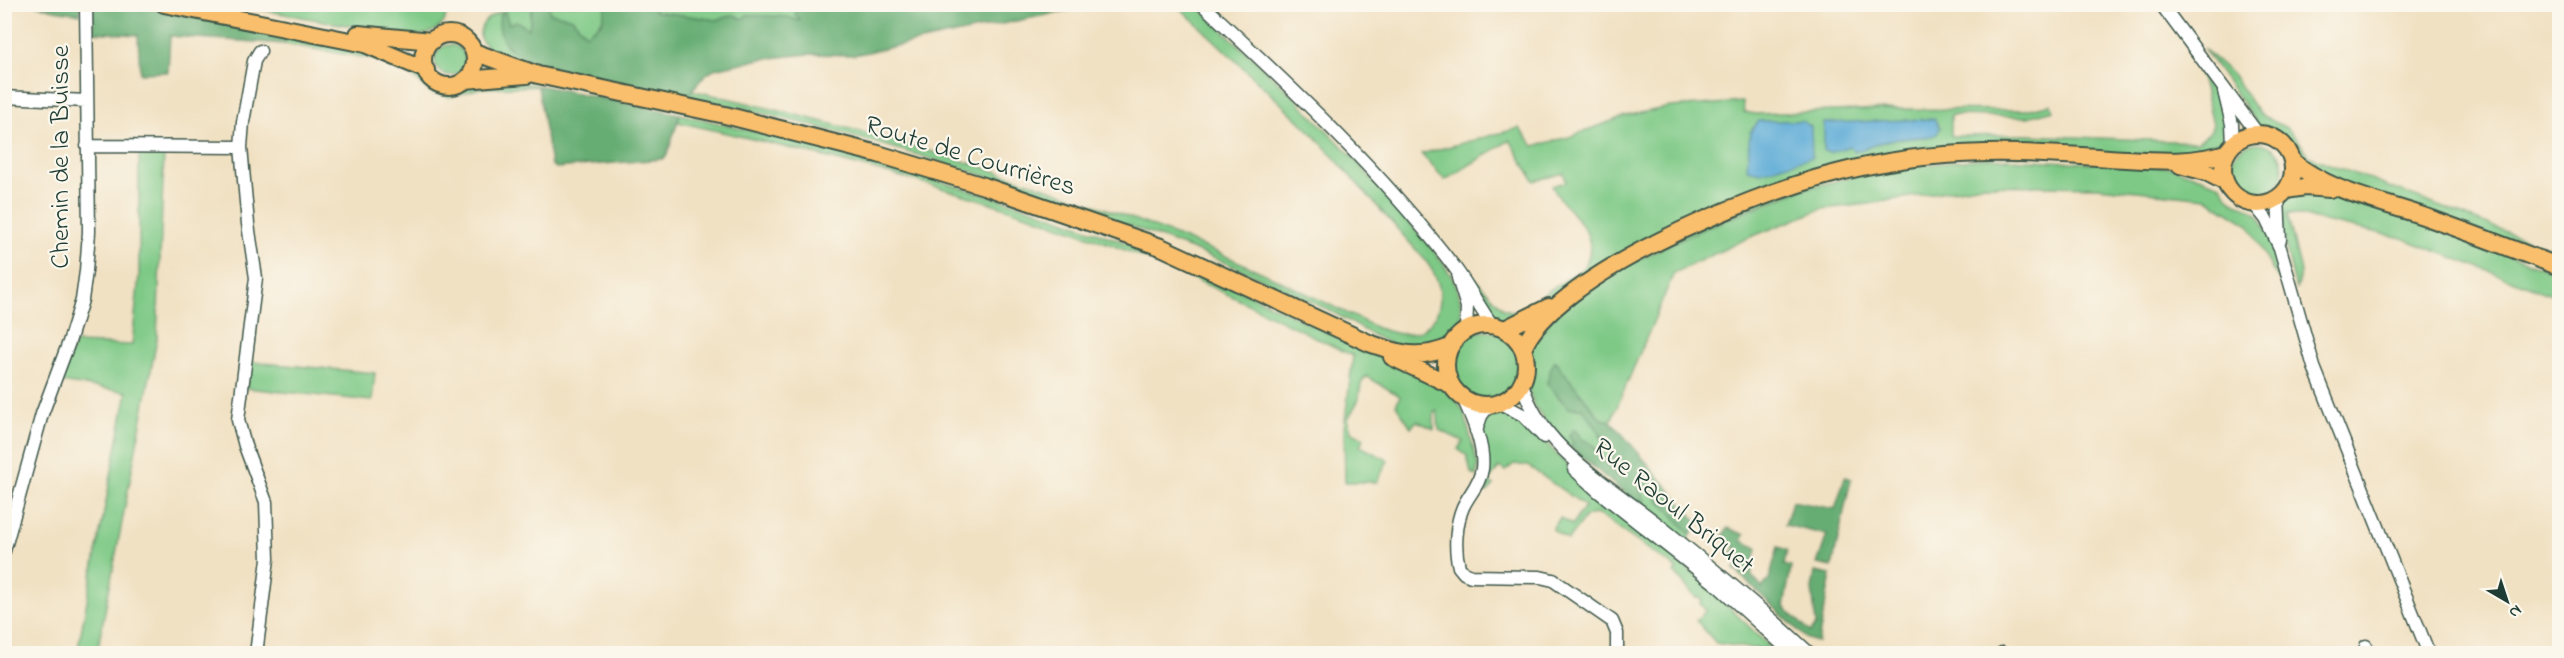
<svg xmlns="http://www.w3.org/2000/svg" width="2564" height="658" font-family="'Indie Flower',sans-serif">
	<rect width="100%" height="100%" fill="#fbf7ec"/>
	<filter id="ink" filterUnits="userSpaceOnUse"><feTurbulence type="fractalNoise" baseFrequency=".0167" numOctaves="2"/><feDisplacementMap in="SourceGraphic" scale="12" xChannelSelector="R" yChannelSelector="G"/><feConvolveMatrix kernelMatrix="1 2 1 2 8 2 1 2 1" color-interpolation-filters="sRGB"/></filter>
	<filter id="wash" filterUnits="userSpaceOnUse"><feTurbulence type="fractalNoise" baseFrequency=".008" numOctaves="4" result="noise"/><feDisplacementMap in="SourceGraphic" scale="24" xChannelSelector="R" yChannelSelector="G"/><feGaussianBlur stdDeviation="1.35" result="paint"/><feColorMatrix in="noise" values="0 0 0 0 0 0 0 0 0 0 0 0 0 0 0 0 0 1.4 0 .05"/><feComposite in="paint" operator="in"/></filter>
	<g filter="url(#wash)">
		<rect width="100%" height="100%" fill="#f1e1c3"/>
		<path fill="#7ec986" stroke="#4e835d" stroke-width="1.5" fill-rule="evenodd" d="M754,4L766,7L769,5H799L796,8L801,20L747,15L742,19L735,15L716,20L654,11L653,5Z
			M234,5H444C453,29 425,37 407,36Z
			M517,5H532L530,29L507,47L529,61L488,48L480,38C478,16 501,12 517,5Z
			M549,5H606C606,20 598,26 586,35L572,18L549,13Z
			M1177,5H1196L1295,98L1348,152L1437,255C1456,281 1461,290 1462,322C1453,333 1439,350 1423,350C1389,351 1361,326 1332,312C1289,290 1244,270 1199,252C1072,203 943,159 810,125C769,115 729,104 687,96L691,90C866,129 1039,178 1204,247C1263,271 1320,300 1377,328C1386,330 1397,335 1406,334C1435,332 1447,303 1436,278C1434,272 1429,266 1426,261L1313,134Z
			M287,35L372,53L420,74L436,90C453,92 466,86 482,83C502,80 524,83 543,86L480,88L450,97L431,93L413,77L373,59L285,44Z
			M435 60a15 15 0 1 1 30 0a15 15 0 1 1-30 0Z
			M2203,48L2232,74L2259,114L2287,128L2299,141L2308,156L2559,252V261L2330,180L2300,163L2291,145L2283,137L2260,127Z
			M2196,56L2217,86L2226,106L2228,140L2213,154L1884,156L1582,278L1552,300L1508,323L1491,318L1487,313L1474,284L1458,261L1504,309L1516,312L1584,268C1604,229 1568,218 1552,186L1566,182L1564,173L1534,181L1510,140L1445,180L1421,154L1519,128L1534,146L1569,137L1625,116L1670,107L1743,102L1744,112L1756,114L1885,109L2026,110L2051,104L2054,110L2028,117L1951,115V136L2027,135L2197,142L2210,132L2213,124ZM1940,128L1932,136L1889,140L1854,151L1850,146Z
			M680,114L858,157L1033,209L1143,249L1248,294L1363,350L1444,383L1464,412L1478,466L1476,476L1471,473L1467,456L1458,449L1463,441L1439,430L1437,410L1434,411V429L1417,421L1411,427L1396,405L1400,396L1366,376L1361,384L1358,401L1348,419L1351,431L1364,438L1360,446L1388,460L1377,482H1345L1344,428L1353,356C1283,322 1213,285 1140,256C990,196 834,157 678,122Z
			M2231 169a26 26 0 1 1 52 0a26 26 0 1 1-52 0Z
			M139,151L164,152L157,339L97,653H77L127,392L60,382L75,343L132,345L139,275Z
			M1987,158L2171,167L2221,185C2233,211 2244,200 2256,213C2267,224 2284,274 2288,290L2273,271L2249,225L2206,198L2098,187L1982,185L1868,204L1822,209L1748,238L1674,273L1611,421L1601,419L1555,362L1547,383L1568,408H1582L1598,426L1599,435L1622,472L1617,475L1592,444L1583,440L1575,430L1569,435L1573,443L1571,448L1558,439L1534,405L1528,388L1532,371L1530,347L1558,310L1623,267L1715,222L1787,193L1881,170Z
			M2300,190L2350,198L2559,273V298L2402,238L2287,213L2301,272L2296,290L2282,231L2283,202Z
			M1452 365a34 34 0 1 1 68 0a34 34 0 1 1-68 0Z
			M251,362L375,373L372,401L246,388Z
			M1496,411H1507L1522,418L1572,470L1700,579L1771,648H1748L1716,643L1696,620L1706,611L1700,603L1702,601L1698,597L1696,598L1674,572L1677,569L1600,516L1595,514L1586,516L1568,540L1552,529L1560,518L1572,525L1585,506L1528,466L1514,464L1505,471L1499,467L1489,481L1494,485L1487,492L1480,489L1482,428L1487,415Z
			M1643,483L1691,534L1687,541L1640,506L1639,488Z"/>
		<path fill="#66ad73" stroke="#427554" stroke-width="1.5" d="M36,5H81L80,14L54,10Z
			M93,5H130L287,35L285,44L170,36L168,72L140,73L138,35L93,32Z
			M532,5H549L550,13L572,18L586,34L602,23L606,5H653L654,11L716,20L735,15L742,19L747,15L788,17L798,21L800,19L795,14L799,5H1094L854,55L809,54L761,59L714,69L705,75L687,96L550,68C523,59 494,48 500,15L505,12L509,24L516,21L529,29Z
			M543,86L680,114L667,155L662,159L556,168L551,165L538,87Z
			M1555,361L1601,419L1611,421L1699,524L1691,535L1644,483L1639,488L1645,501L1640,506L1571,448L1573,443L1569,435L1574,429L1583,440L1592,444L1616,475L1622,472C1608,450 1599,427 1582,408H1568L1547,383L1551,368Z
			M1845,477L1851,479L1832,567L1817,564L1827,535L1785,525L1792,501L1835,509Z
			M1728,528L1745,535L1742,541L1757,548L1751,575L1762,588L1769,579L1778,547L1787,550L1784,565L1791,567L1784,607L1810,632L1816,625L1812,589L1815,572L1831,575L1818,642L1807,639L1734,569L1739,563L1730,554L1736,548L1723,536Z"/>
		<path fill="#5dacd7" stroke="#3e7486" stroke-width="1.5" d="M1934,119L1940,128L1937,134L1932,136L1889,140L1854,152L1850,146L1829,153L1824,151V123Z
			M1759,121H1802L1811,127L1812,157L1761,172L1747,169L1750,132Z"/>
	</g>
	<g filter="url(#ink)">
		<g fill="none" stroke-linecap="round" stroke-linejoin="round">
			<g stroke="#3e5649" stroke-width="15">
				<path id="minor" d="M1202,4C1291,87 1381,171 1455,268C1469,287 1479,307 1492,325
					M2161,4L2258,134
					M2224,91L2232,124L2233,144
					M4,97L86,101
					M87,146L241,147
					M2278,197L2280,240
					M2254,204L2266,219L2280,248L2314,367L2429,654
					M1458,278L1467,307L1466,331
					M1522,383C1540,449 1611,486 1660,526C1711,567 1762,609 1810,654
					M1463,398C1472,418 1485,446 1482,469C1480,484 1469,494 1463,507C1456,523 1454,549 1459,567L1464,573L1471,576L1540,577L1553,580L1612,621L1617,633V654
					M1500,403L1523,415L1544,437
					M1476,431L1481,416L1489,405
					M1574,469L1598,491L1716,584L1793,654
					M4,551L42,414L69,342L82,300L86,271L89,232L86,4
					M256,654L268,559L266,502L245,446L238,420L256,278L248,224L241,147L243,122L254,61L260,51
					M2002,654V653
					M2366,654V646"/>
			</g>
			<g stroke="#3e5649" stroke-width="20">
				<path id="major" d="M164,4L365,44L426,70
					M358,34L432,41
					M423 60a26 26 0 1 1 52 0a26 26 0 1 1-52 0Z
					M474,52L538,75L725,115L878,154L984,186L1161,247L1369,343C1401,354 1418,360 1450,347
					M465,80L527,75
					M2223 169a35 35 0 1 1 70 0a35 35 0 1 1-70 0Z
					M2292,161C2329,192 2381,201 2426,217C2471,233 2515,250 2560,267
					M2180,165L2206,172L2225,182
					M2286,190L2305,187L2330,189
					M1446 365a40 40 0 1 1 80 0a40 40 0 1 1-80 0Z
					M1505,329L1549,307
					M1523,349C1554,274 1752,195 1829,175C1880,161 1933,154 1986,153C2027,152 2068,155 2109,158C2148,160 2188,165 2226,153
					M1392,357L1451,385"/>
			</g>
			<use href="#minor" stroke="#fff" stroke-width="12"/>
			<use href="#major" stroke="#f9bf6c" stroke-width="16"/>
		</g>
	</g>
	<g text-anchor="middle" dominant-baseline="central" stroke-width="4.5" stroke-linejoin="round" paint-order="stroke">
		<g font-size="27" fill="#1f3d34" stroke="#fbf7ec">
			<text transform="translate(61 157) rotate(-90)">Chemin de la Buisse</text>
			<text transform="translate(970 157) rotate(17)">Route de Courrières</text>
			<text transform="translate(1673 507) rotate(39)">Rue Raoul Briquet</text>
		</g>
	</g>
	<rect width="2564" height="658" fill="none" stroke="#fbf7ec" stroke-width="24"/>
	<g transform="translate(2507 601) rotate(141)" stroke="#fbf7ec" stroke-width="4.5" paint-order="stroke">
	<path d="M0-4.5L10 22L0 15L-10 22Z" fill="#1f3d34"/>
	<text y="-9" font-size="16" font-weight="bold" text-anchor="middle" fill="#1f3d34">N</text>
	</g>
</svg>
